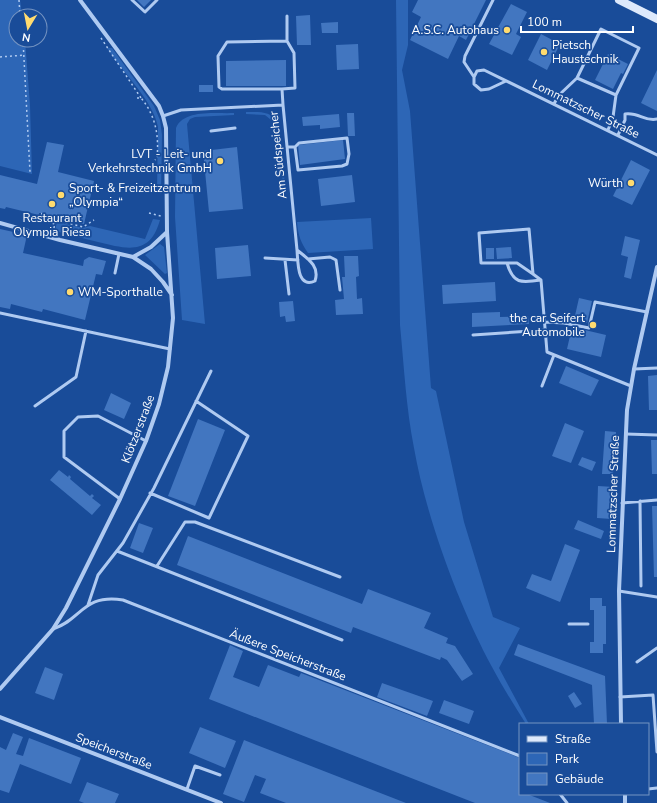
<svg xmlns="http://www.w3.org/2000/svg" width="657" height="803" font-family="'Nunito Sans',sans-serif">
	<rect width="100%" height="100%" fill="#194c99"/>
	<path fill="#2d66b6" d="M0,0H20L22,16H16V40H25L30,105L32,174L0,166Z
		M396,0H408V45L402,70L410,111L431,388L436,391L464,522L493,617L520,628L499,668L529,724H526C514,705 502,686 492,667C459,606 426,517 414,448C406,408 404,366 400,325Z
		M107,48H112L154,106L160,120L162,135L161,194L157,192L158,127C153,100 122,72 107,48Z
		M246,112C258,112 271,110 278,123L286,193H284L276,124L265,115L246,114Z
		M234,113V115L195,117L190,119L187,124L205,324L182,320L175,217L176,128C184,109 216,114 234,113Z
		M371,218L373,249L308,253C301,243 298,235 297,222Z
		M153,219L160,220C150,256 127,249 98,242C83,238 69,235 55,231L57,222L83,228L90,226L145,239Z
		M160,244L164,247L167,273L165,274L145,255Z"/>
	<path fill="#4276c0" d="M137,0H151L144,7Z
		M418,0H486L466,40L459,36L448,59L410,40L421,17L412,12Z
		M511,4L527,12L516,34L521,37L512,55L489,44Z
		M310,15L311,45H297L296,16Z
		M338,22V33H322L321,23Z
		M541,34L560,44L547,70L528,60Z
		M358,44L359,69L337,70L336,45Z
		M608,54L628,64L623,74L621,73L613,89L595,80Z
		M286,60V86H226V61Z
		M657,70V111L641,103Z
		M199,85H213V92H199Z
		M347,113H354L355,136H348Z
		M339,114L340,127L320,129V125L303,126L302,117Z
		M343,140L345,159L300,165L298,145Z
		M47,142L64,145L58,172L94,181L84,224L59,219V221L54,220V223L42,220L44,213H39V215L6,207L5,209L0,208V175L37,184Z
		M237,147L243,209L209,212L203,151Z
		M631,160L650,170L632,205L613,196Z
		M352,175L355,202L321,206L318,179Z
		M0,229L27,235L23,253L83,266L84,260L89,257L106,261L102,275L96,274L85,320L43,309L42,312L11,304L10,309L0,307Z
		M625,236L640,240L631,279L624,277L628,257L621,255Z
		M248,245L251,276L217,279L215,248Z
		M511,247L512,258L497,259L496,248Z
		M486,248H494V259H486Z
		M344,256H358L359,276L356,277L357,299L362,298L363,314L336,315L335,300L344,299L342,277H345Z
		M495,282L496,301L443,304L442,285Z
		M579,298L592,301L587,323L574,320Z
		M293,301L295,321L286,322L285,316L280,317L279,302Z
		M500,312V317L528,316L529,324L472,327V313Z
		M572,327L606,335L601,357L567,349Z
		M566,366L599,380L591,396L559,383Z
		M657,375V410H649L648,376Z
		M111,393L131,403L124,419L104,410Z
		M198,419L225,430L195,506L168,496Z
		M565,423L584,431L571,463L552,456Z
		M605,431L616,432L613,474H602Z
		M651,440H657V474H652Z
		M582,457L596,462L592,471L578,465Z
		M59,470L68,477L69,475L71,477L70,479L90,496L92,494L94,496L92,498L101,505L92,515L50,480Z
		M598,486L614,487L612,519L597,518Z
		M652,506H657V577H654Z
		M578,520L604,531L601,539L574,529Z
		M139,523L153,528L143,553L130,548Z
		M188,536L362,604L368,589L431,613L424,628L448,638L446,643L455,646L473,674L462,681L447,660L441,657L440,660L353,627L351,633L177,565Z
		M565,544L580,550L560,602L526,588L532,574L551,581Z
		M590,598H602V606H606V644H603V653H590V642H594V610H590Z
		M518,644L605,676L607,724H594L592,685L514,655Z
		M230,645L243,651L233,677L259,687L268,665L299,677L301,673L520,758V794H527L550,803H475L209,699Z
		M45,667L63,674L54,700L35,693Z
		M382,683L433,701L427,716L377,697Z
		M574,692L582,704L575,708L568,696Z
		M444,700L474,711L469,724L439,713Z
		M200,727L236,741L225,768L189,753Z
		M13,733L23,737L16,754L23,756L29,738L81,758L71,784L20,764L9,793L0,790V747L6,750Z
		M244,740L406,803H286L260,793L266,779L255,775L244,802L223,794Z
		M87,782L119,794L115,803H84L79,801Z"/>
	<g fill="none" stroke-linecap="round" stroke-linejoin="round">
		<path stroke="#afcaf1" stroke-width="1.5" stroke-dasharray="2 3" stroke-linecap="butt" d="M19,0L20,16
			M101,38L141,98
			M23,40L30,172
			M0,57L25,55
			M137,98H141C156,116 159,136 157,158L155,160
			M42,213L40,220L55,224
			M149,213L161,216
			M56,220L83,227L94,220
			M53,233L55,223"/>
		<path stroke="#afcaf1" stroke-width="3" d="M132,0L145,12L157,0
			M287,16V41
			M474,77L464,62L465,56L493,0
			M577,78L616,95
			M506,81L489,89L481,90L474,84V77L477,71L484,70L657,155
			M282,89L295,88L294,53L287,41L227,42L218,56L219,87L222,89H282L283,105
			M554,104L558,96L577,78L601,29L639,48L616,95L613,117L608,130
			M163,116L181,110L283,105L297,250C308,259 320,266 315,281C297,289 298,262 297,250
			M211,131L235,128
			M618,135L625,120V114C639,112 645,122 657,119
			M288,147H295L298,170L342,166L347,164L349,154L347,138L299,143L295,147
			M265,258L298,260
			M308,259L330,257L336,260L340,290
			M285,260L289,294
			M507,263C513,284 521,283 541,280
			M115,273L119,254
			M533,274L517,263H481L479,233L529,229L533,274L541,280L547,352L631,386
			M0,313L170,349
			M545,322L564,323L589,328L595,302L647,312
			M473,335L546,330
			M634,369L657,368
			M542,386L554,355
			M35,406L76,377L86,331
			M626,434L657,435
			M150,493L209,518L248,436L196,401
			M120,499L64,457V431L78,417L98,416L146,441
			M640,501L641,586
			M622,503L657,500
			M117,551L342,640
			M157,566L185,522H195L340,577
			M619,591L657,597
			M88,605L98,575L123,543L154,488L211,371
			M569,624H588
			M53,629C83,619 82,594 123,600L520,756
			M637,662L657,648
			M620,697L653,695L657,752
			M187,789L195,766L220,775
			M648,789L657,788
			M560,794L567,803"/>
		<path stroke="#afcaf1" stroke-width="4" d="M0,223L60,240L133,257L151,269L163,282L172,295
			M133,257L151,247L167,232
			M0,689L53,629L66,608L120,499L146,441L159,404L168,367L173,318L167,232L166,128L163,116L159,106L80,0
			M0,717L221,803
			M621,724L619,591L627,410L634,369L657,267
			M625,794V803"/>
		<path stroke="#dde9fc" stroke-width="8" d="M619,0L657,19"/>
	</g>
	<g fill="#ffdb6f" stroke="#194c99" stroke-width="1.5">
		<circle cx="507" cy="30" r="4"/>
		<circle cx="544" cy="52" r="4"/>
		<circle cx="220" cy="161" r="4"/>
		<circle cx="631" cy="183" r="4"/>
		<circle cx="61" cy="195" r="4"/>
		<circle cx="52" cy="204" r="4"/>
		<circle cx="70" cy="292" r="4"/>
		<circle cx="593" cy="325" r="4"/>
	</g>
	<g text-anchor="middle" dominant-baseline="central" stroke-width="3.5" stroke-linejoin="round" paint-order="stroke">
		<g font-size="12" fill="#fff" stroke="#194c99" text-anchor="end">
			<text x="499" y="30">A.S.C. Autohaus</text>
			<text x="552" y="45" text-anchor="start">Pietsch<tspan x="552" dy="14">Haustechnik</tspan></text>
			<text x="212" y="154">LVT - Leit- und<tspan x="212" dy="14">Verkehrstechnik GmbH</tspan></text>
			<text x="623" y="183">Würth</text>
			<text x="69" y="188" text-anchor="start">Sport- &amp; Freizeitzentrum<tspan x="69" dy="14">„Olympia“</tspan></text>
			<text x="52" y="218" text-anchor="middle">Restaurant<tspan x="52" dy="14">Olympia Riesa</tspan></text>
			<text x="78" y="292" text-anchor="start">WM-Sporthalle</text>
			<text x="585" y="318">the car Seifert<tspan x="585" dy="14">Automobile</tspan></text>
		</g>
		<g font-size="12" fill="#fff" stroke="#194c99">
			<text transform="translate(586 109) rotate(26)">Lommatzscher Straße</text>
			<text transform="translate(278 155) rotate(-96)">Am Südspeicher</text>
			<text transform="translate(138 429) rotate(-69)">Klötzerstraße</text>
			<text transform="translate(613 494) rotate(-88)">Lommatzscher Straße</text>
			<text transform="translate(288 655) rotate(21)">Äußere Speicherstraße</text>
			<text transform="translate(114 751) rotate(21)">Speicherstraße</text>
		</g>
	</g>
	<rect x="519" y="723" width="130" height="72" fill="#194c99" stroke="#7594c2"/>
	<rect x="527" y="736" width="20" height="6" fill="#dde9fc" stroke="#7594c2"/>
	<text x="555" y="743" font-size="12" fill="#ffffff">Straße</text>
	<rect x="527" y="753" width="20" height="12" fill="#2d66b6" stroke="#7594c2"/>
	<text x="555" y="763" font-size="12" fill="#ffffff">Park</text>
	<rect x="527" y="773" width="20" height="12" fill="#4276c0" stroke="#7594c2"/>
	<text x="555" y="783" font-size="12" fill="#ffffff">Gebäude</text>
	<g transform="translate(28 28) rotate(190)"><circle r="19" fill="#194c99" stroke="#7594c2"/>
	<path d="M0-3L7 15L0 10L-7 15Z" fill="#ffdb6f"/>
	<text y="-6" font-size="11" font-weight="bold" text-anchor="middle" fill="#ffffff">N</text>
	</g>
	<path d="M521 26v6h112v-6" fill="none" stroke="#ffffff" stroke-width="2"/>
	<text x="527" y="26" font-size="12" fill="#ffffff" stroke="#194c99" stroke-width="3" paint-order="stroke">100 m</text>
</svg>
